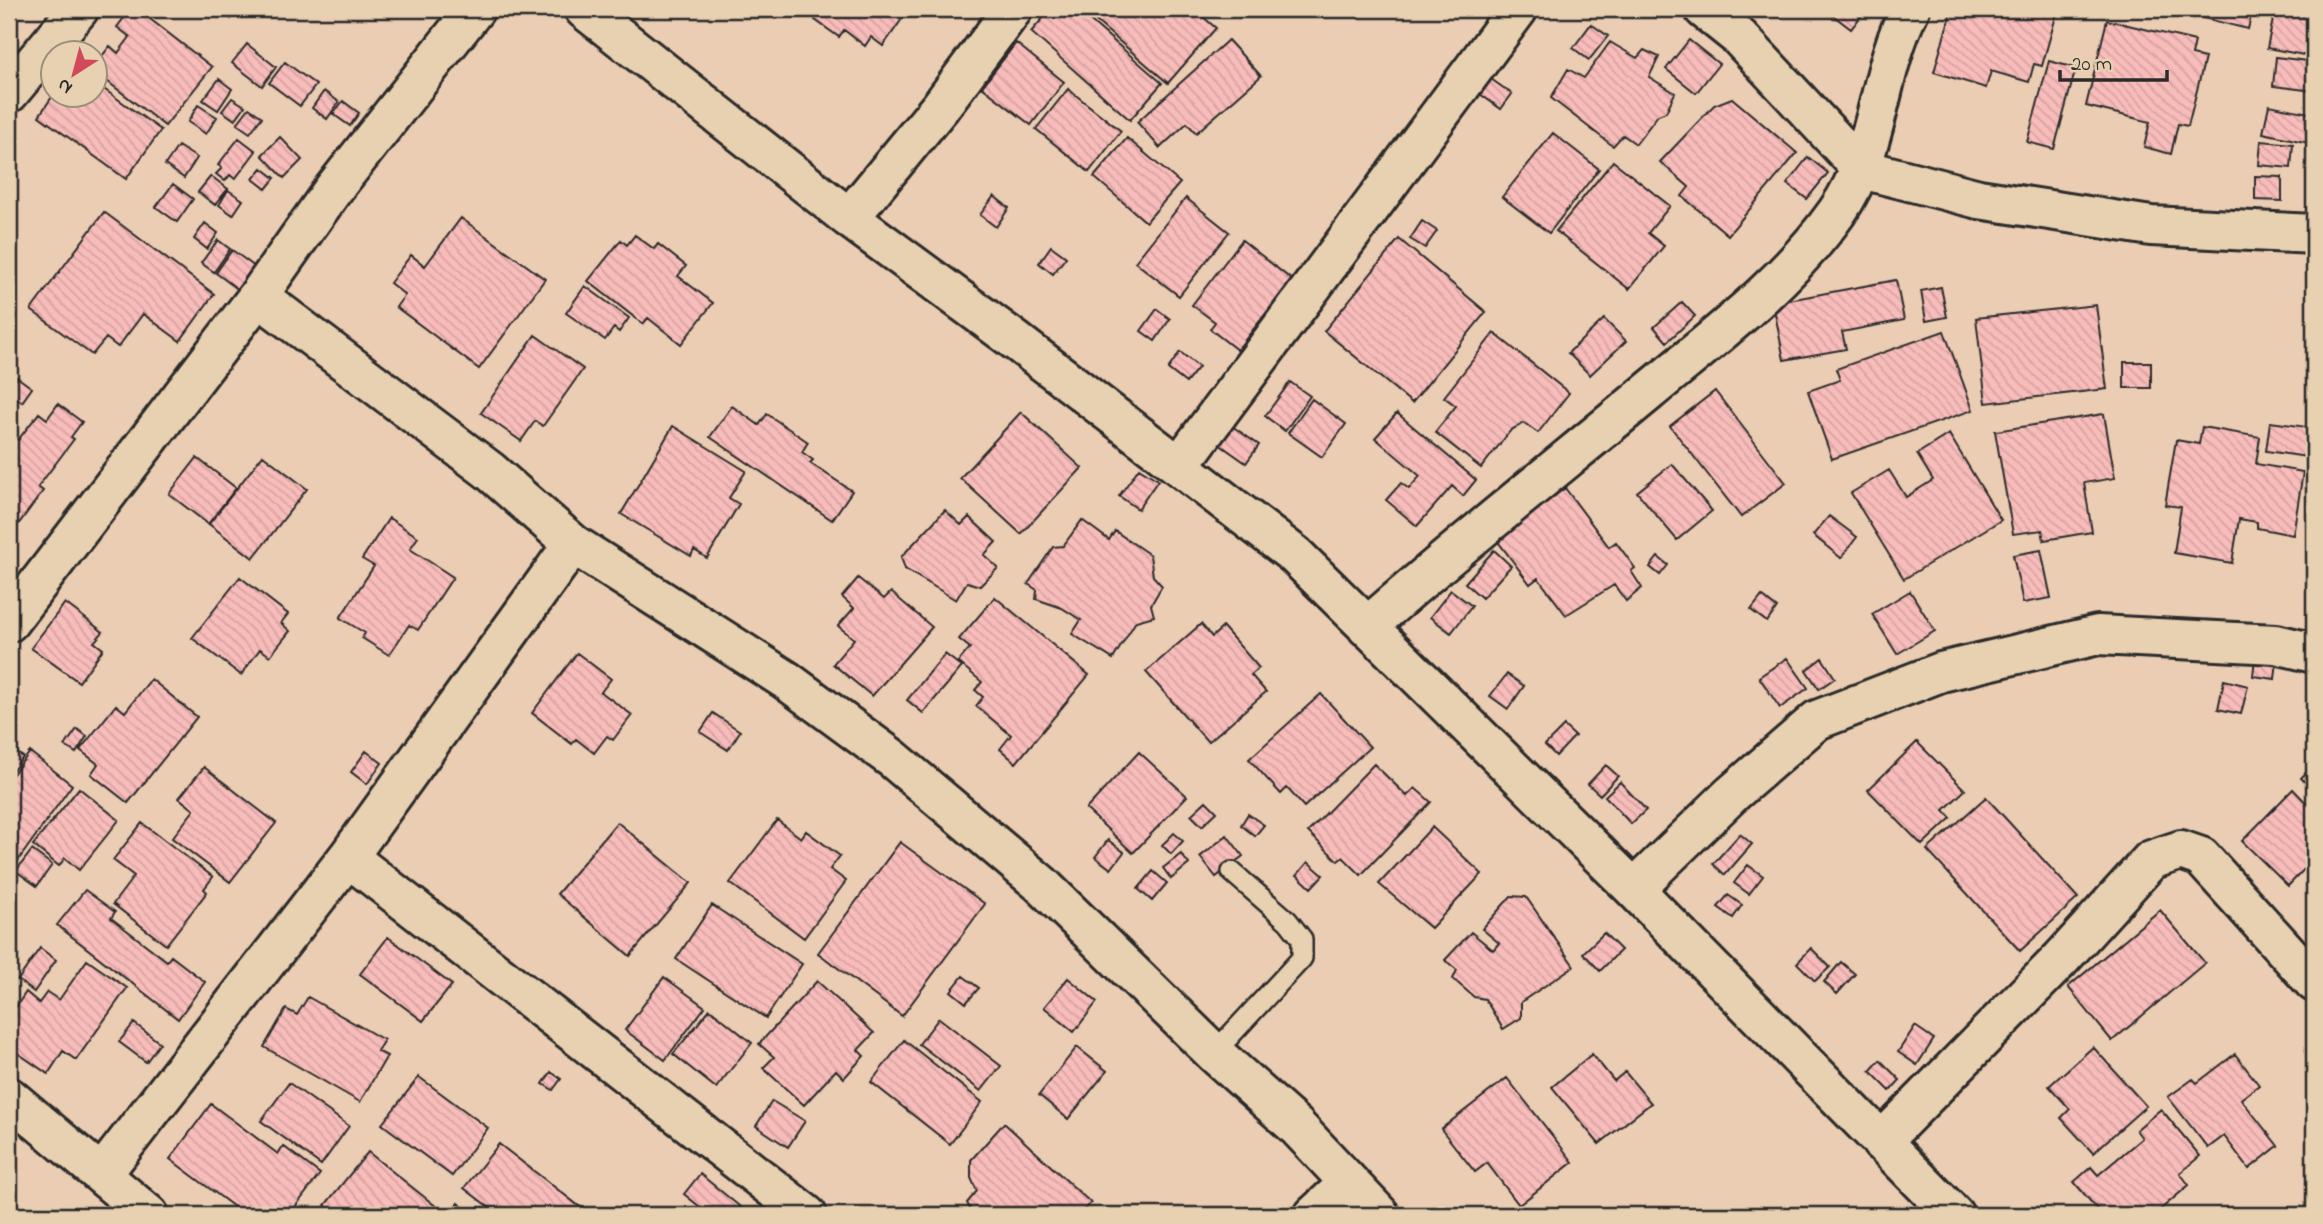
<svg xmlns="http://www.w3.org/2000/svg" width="2323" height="1224" font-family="'Indie Flower',sans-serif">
	<defs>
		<pattern id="building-back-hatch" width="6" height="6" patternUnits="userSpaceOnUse" patternTransform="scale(1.75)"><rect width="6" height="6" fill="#f8bcba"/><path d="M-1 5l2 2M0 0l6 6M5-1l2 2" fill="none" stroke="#d5a2a0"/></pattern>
	</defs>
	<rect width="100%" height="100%" fill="#ebcdb3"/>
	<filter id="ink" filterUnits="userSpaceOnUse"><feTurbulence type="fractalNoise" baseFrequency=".0143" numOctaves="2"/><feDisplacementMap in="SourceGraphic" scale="14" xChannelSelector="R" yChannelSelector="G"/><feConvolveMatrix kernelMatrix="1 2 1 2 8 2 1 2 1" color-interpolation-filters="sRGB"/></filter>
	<g filter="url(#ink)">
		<path fill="url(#building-back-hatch)" stroke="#2b2b2b" stroke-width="2" d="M131,9H137L212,67L165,126L94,71V66L110,46L118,53L130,37L117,27Z
			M217,9H239L231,19Z
			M823,9H909L883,46L871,37L865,46L844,30L839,37L815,20Z
			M1051,9H1077L1162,83L1130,120L1031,32Z
			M1082,9H1194L1216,28L1168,83Z
			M1862,9L1865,11L1851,29L1826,10Z
			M1952,9H2058L2042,66L2034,64L2029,82L1991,71L1986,88L1934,72Z
			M2196,9H2253L2248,29L2195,16Z
			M2275,10L2314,18V57L2267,48Z
			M2107,20L2195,41L2192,55L2205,58L2188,126L2178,124L2171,154L2144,147L2150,122L2086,106Z
			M1591,24L1608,36L1589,60L1573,48Z
			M1228,40L1261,76L1196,133L1187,123L1160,148L1137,122Z
			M1689,40L1719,64L1696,93L1666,69Z
			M1610,42L1637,58L1644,50L1659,57L1649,77L1675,93L1666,112L1658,115L1636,144L1623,135L1613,146L1551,98L1568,69L1584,78Z
			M1016,43L1064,82L1031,125L982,87Z
			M247,44L276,67L262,86L232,63Z
			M2276,57L2314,62V91L2273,86Z
			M2049,61L2076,68L2054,149L2027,142Z
			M285,62L316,85L300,106L269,83Z
			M219,79L232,89L218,110L203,100Z
			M1491,79L1512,94L1501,109L1480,94Z
			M94,82L161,130L126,179L39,116L54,94H66L77,102L83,94H94Z
			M1068,89L1121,131L1089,172L1036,129Z
			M324,91L339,102L327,119L312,108Z
			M232,98L245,106L235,120L222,111Z
			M1732,98L1797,153L1728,235L1682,196L1689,187L1660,162L1714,105Z
			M343,101L359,113L350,126L333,114Z
			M198,105L217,117L206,134L188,122Z
			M2269,105L2314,114V144L2263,133Z
			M249,108L262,117L250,133L237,124Z
			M1553,133L1599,169L1549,233L1502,197Z
			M280,137L302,160L284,178L262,155Z
			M239,138L256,151L235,179L230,175L225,181L216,174L222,168L218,165Z
			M1127,138L1180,183L1146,222L1094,177Z
			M2261,141L2293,144L2291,168L2259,165Z
			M178,146L197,158L184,178L165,165Z
			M1808,157L1828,173L1807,199L1787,184Z
			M1613,161L1670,206L1648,233L1664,246L1629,289L1556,231Z
			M262,168L275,178L266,189L253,179Z
			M211,176L228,189L215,205L198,192Z
			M2255,176L2282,177V201L2255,200Z
			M173,184L193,199L177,222L156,207Z
			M228,190L243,200L233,215L219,205Z
			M994,196L1009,208L996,227L980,215Z
			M1186,198L1229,232L1179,296L1135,262Z
			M104,212L214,294L180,341L143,314L118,347L106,338L92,355L31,310Z
			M461,218L545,279L479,369L396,307L405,295L390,283L411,255L425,266Z
			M1422,221L1437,231L1425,248L1410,239Z
			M205,223L218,233L207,249L194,239Z
			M635,235L654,249L658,244L686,266L678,276L713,303L681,344L648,318L643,324L588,281L621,240L627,245Z
			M1399,239L1486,312L1412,403L1324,331Z
			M218,240L230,249L214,272L201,263Z
			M1242,240L1292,280L1237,350L1210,329L1215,322L1192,305Z
			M1051,246L1066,257L1053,274L1039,263Z
			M232,250L255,267L239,290L216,273Z
			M1896,280L1904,320L1842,332L1846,349L1784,360L1773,303Z
			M585,286L629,318L619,332L614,328L605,340L566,313Z
			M1941,287L1947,317L1926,321L1921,291Z
			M1682,302L1695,316L1667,342L1654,327Z
			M2096,305L2107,389L1986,403L1976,318Z
			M1157,309L1170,319L1155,341L1141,331Z
			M1604,319L1626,341L1590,375L1568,353Z
			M1944,331L1973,410L1832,459L1808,391L1840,380L1836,369Z
			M1494,333L1569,393L1538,433L1524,423L1511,430L1481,468L1435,432L1456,406L1444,397Z
			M535,335L583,369L543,426L535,421L521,441L481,413Z
			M1180,352L1199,367L1186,383L1168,369Z
			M2124,362H2151V388H2124Z
			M17,377L32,388L22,402L9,393Z
			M1290,382L1310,396L1285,431L1265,416Z
			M1715,391L1786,483L1741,517L1670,426Z
			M1312,399L1346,424L1322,457L1288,433Z
			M58,404L82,422L71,437L74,439L38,487L43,491L17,526L9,520V433L18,440L39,413L47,419Z
			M732,406L759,425L767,414L808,442L802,452L813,460L810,463L852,491L832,520L710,437Z
			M1021,412L1082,468L1021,534L960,478Z
			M1397,413L1476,480L1463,496L1452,486L1417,526L1386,500L1401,483L1409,489L1420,476L1375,438Z
			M2104,414L2115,478L2084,483L2092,532L2044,540L2042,530L2013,534L1995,431Z
			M2270,422L2314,428V458L2266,451Z
			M673,426L746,471L729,498L739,504L707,558L694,550L691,556L621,514Z
			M1232,426L1259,445L1246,463L1219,444Z
			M2202,427L2260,437L2256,464L2303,472L2293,535L2257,528V522L2239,519L2232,563L2174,553L2181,507L2165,505L2176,440L2199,444Z
			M1949,434L2001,520L1904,579L1851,493L1889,470L1906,497L1933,480L1917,454Z
			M263,455L307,489L253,558L209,524Z
			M197,458L236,488L208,524L169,494Z
			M1672,464L1712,511L1677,540L1637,492Z
			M1139,468L1158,480L1138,509L1119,496Z
			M1565,488L1609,547L1616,542L1635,568L1631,571L1642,588L1626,601L1614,585L1566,615L1538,578L1530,584L1496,539Z
			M945,510L961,525L969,517L996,542L984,555L998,568L980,586L967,582L956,600L905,569L901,557Z
			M1829,516L1857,537L1841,558L1813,535Z
			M389,518L418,537L410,549L453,577L418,630L409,625L389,655L362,638L365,633L340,618L374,566L362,559Z
			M1082,520L1109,540L1115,531L1150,555L1153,576L1162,586L1151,605L1154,616L1136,621L1113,659L1072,634L1081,620L1062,608L1036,599L1037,590L1028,584L1053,547L1063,546Z
			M1494,550L1511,566L1482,598L1465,583Z
			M2041,550L2051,598L2023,603L2013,555Z
			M1658,557L1668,565L1660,575L1650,567Z
			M240,577L288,614L281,623L290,631L270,656L260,649L241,675L192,638Z
			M858,578L884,599L891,592L932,627L872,696L833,664L854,639L838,626L854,608L842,597Z
			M1451,590L1472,606L1451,633L1430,617Z
			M1910,591L1935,631L1897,654L1872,614Z
			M1762,596L1777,608L1767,622L1751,610Z
			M995,597L1089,675L1016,763L1000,749L1011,735L976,706L983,697L975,690L982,682L958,662L970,648L959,639Z
			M65,603L103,632L94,642L103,649L79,682L31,648Z
			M1201,624L1212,637L1223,627L1259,668L1251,675L1266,692L1208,742L1146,672Z
			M577,653L611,679L601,692L632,715L613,740L607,736L594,753L576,739L572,744L532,713Z
			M945,654L962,667L923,713L907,700Z
			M1787,658L1808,688L1780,708L1759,677Z
			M1822,658L1835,678L1819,689L1806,670Z
			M2255,658L2277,661L2275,679L2253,676Z
			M1507,674L1524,686L1508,709L1490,696Z
			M151,679L197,717L128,803L91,774L98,764L80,750L116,705L125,712Z
			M2224,680L2248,686L2241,714L2218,709Z
			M1321,694L1370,747L1304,807L1287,788L1281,794L1249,759Z
			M713,713L740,731L728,750L700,732Z
			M1564,726L1575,736L1556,756L1545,745Z
			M77,729L87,736L76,753L65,746Z
			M1917,742L1965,790L1944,810L1951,818L1922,845L1868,790Z
			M9,747L23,757L13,770L9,767Z
			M366,751L382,763L367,784L351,772Z
			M30,752L72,785L12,869L9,866V779Z
			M1139,752L1187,796L1133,853L1086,809Z
			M1374,764L1407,796L1415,788L1431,802L1361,875L1343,857L1338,861L1308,832Z
			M2314,764V791L2301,778Z
			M1606,765L1618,776L1600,795L1588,784Z
			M204,767L276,823L230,882L172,838L194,810L179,798Z
			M1620,782L1646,810L1631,824L1605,796Z
			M79,788L119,820L79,870L65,858L59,866L33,845Z
			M2293,789L2314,811V859L2288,886L2242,841Z
			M1986,797L2078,898L2020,951L1927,850Z
			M1206,801L1217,812L1202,826L1191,815Z
			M1248,814L1264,825L1255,836L1241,825Z
			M777,820L801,838L806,831L840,856L830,869L846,881L804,938L730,883Z
			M617,822L691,883L630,956L557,894Z
			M142,823L213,877L204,889L207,892L166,945L113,904L134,876L113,860Z
			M1432,827L1482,874L1431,928L1379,884Z
			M1174,833L1183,841L1171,854L1162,845Z
			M1740,834L1752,844L1725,875L1713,864Z
			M1227,835L1243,856L1216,877L1200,857Z
			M1108,840L1124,852L1111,869L1095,857Z
			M900,842L985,904L902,1016L818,953Z
			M32,850L52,865L37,886L16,871Z
			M1181,854L1189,864L1171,879L1163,868Z
			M1308,862L1323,875L1311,888L1297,875Z
			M1748,865L1763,876L1749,894L1734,883Z
			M1153,871L1167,883L1152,901L1138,889Z
			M85,890L115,912L111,918L167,961L171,956L205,982L178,1019L57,925Z
			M1728,895L1742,905L1733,918L1718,907Z
			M1511,896L1526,897L1574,966L1521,1002V1018L1503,1029L1485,999L1474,997L1453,979L1457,970L1445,960L1471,932L1493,950L1499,943L1482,929Z
			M712,905L802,964L766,1018L676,959Z
			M2160,910L2205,963L2112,1041L2068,987Z
			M1604,933L1621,950L1600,971L1583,953Z
			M388,937L452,985L423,1021L360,974Z
			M40,948L56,960L34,992L18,980Z
			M1811,948L1830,967L1815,981L1797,963Z
			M87,960L127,988L76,1060L63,1051L48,1074L9,1047V1017L26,992L39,1003L47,992L59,1000Z
			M1841,962L1855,974L1837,994L1824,982Z
			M963,976L979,988L966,1003L951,991Z
			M664,977L705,1007L665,1060L625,1030Z
			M1068,978L1097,1002L1074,1032L1044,1007Z
			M817,981L874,1033L858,1050L864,1056L844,1078L836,1070L804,1105L763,1068L774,1057L759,1044Z
			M308,997L384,1040L377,1051L387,1056L360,1102L264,1047L286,1009L297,1015Z
			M710,1009L752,1043L716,1088L673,1054Z
			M939,1018L1001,1066L981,1091L919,1044Z
			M134,1023L160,1043L146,1062L119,1042Z
			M1915,1026L1934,1039L1917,1065L1898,1052Z
			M904,1040L982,1102L950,1144L871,1082Z
			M1077,1047L1107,1071L1068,1119L1039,1095Z
			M2093,1047L2146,1106L2093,1153L2061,1118L2070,1109L2049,1086Z
			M1592,1054L1614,1081L1625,1072L1651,1103L1599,1144L1552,1087Z
			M2235,1054L2259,1085L2241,1099L2278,1146L2249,1169L2224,1136L2208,1148L2168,1097L2193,1079L2197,1083Z
			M1880,1060L1900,1080L1890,1091L1870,1071Z
			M551,1072L561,1079L553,1090L543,1084Z
			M419,1077L488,1128L452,1176L382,1124Z
			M1507,1078L1573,1162L1519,1205L1487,1163L1475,1172L1441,1129Z
			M289,1083L349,1126L321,1165L261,1121Z
			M772,1101L805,1121L788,1147L756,1126Z
			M211,1104L278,1154L283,1146L320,1174L289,1215H245L170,1159Z
			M2161,1109L2200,1156L2180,1173L2189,1185L2154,1215H2102L2074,1182L2091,1167L2098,1175L2142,1138L2136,1130Z
			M1004,1123L1091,1203L1079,1215H973L967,1203L977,1191L971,1178V1160Z
			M499,1144L584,1210L580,1215H499L464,1188Z
			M368,1152L443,1212L441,1215H337L325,1205Z
			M700,1174L744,1210L739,1215H710L684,1194Z
			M458,1203L474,1215H449Z"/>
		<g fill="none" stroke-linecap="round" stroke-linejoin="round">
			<g stroke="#2b2b2b" stroke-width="24">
				<path id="service" d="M1214,1053L1302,958V939L1288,921L1232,872"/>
			</g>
			<g stroke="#2b2b2b" stroke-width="44">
				<path id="minor" d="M584,9L849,218L1016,341L1295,555L1634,889L1954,1215
					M1704,9L1739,37L1862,169L1979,199L2151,226L2314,234
					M9,93L79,9
					M849,218L941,106L1013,9
					M258,296L490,471L573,544L786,680L893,759L1041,884L1214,1053L1296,1126L1380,1215
					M1179,466L1518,9
					M9,622L258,296L332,191L475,9
					M1367,627C1458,546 1553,471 1647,393C1713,338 1787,283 1837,212C1880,151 1877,73 1910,9
					M348,857L807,1215
					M1634,889L1732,794L1817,720L1941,672L2098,635L2276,644L2314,653
					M9,1097L149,1215
					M1881,1142L2061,959L2151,860L2181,850L2201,857L2314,982
					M102,1174L348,857L573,544
					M1314,1215L1349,1183"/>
			</g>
			<use href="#service" stroke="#e8d1b1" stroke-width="19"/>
			<use href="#minor" stroke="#e8d1b1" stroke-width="38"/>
		</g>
	</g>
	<rect width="2323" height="1224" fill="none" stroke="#e8d1b1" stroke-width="35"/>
	<rect x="18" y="18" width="2288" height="1189" fill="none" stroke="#2b2b2b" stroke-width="2.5" filter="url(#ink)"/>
	<g transform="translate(74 74) rotate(216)"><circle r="33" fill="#e8d1b1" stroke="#9c8f7b" stroke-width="2"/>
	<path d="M0-5L12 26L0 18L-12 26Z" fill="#d1495b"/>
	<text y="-10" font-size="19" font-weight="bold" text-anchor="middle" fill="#2b2b2b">N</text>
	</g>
	<path d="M2060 70v10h107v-10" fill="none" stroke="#2b2b2b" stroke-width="3.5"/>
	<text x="2071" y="70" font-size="21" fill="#2b2b2b" stroke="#e8d1b1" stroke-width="5" paint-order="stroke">20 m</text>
</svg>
